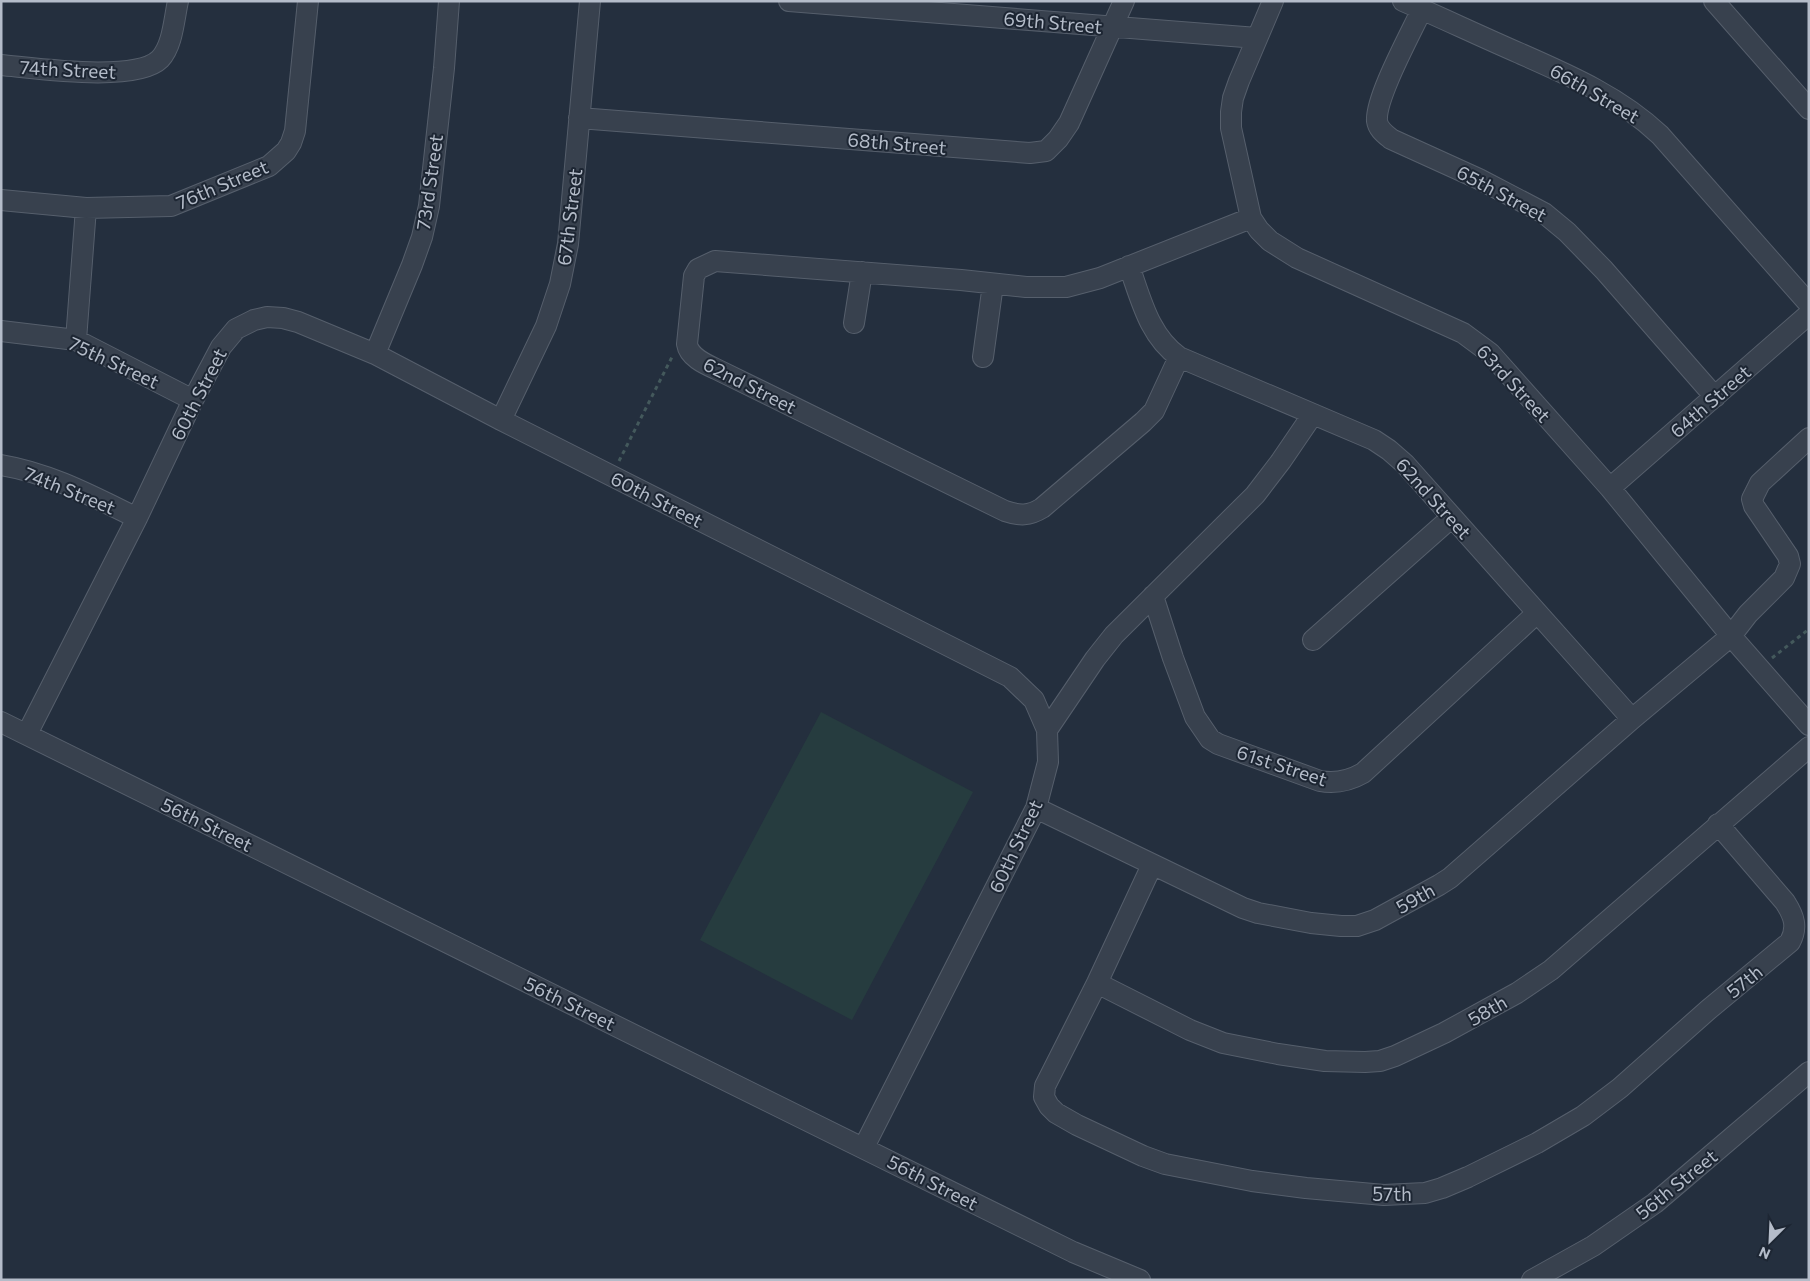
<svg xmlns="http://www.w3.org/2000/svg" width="1810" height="1281" font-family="Commissioner,sans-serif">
	<rect width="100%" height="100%" fill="#242f3e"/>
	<path fill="#263c3f" d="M821,712L973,792L852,1020L700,940Z"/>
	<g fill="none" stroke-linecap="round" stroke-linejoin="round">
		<g stroke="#565f6c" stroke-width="22">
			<path id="minor" d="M789,1L1257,38
				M1273,1L1239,81L1233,98L1231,112V128L1251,218L1259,230L1270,241L1297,258L1463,333L1490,353L1610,488L1731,636L1809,725
				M1403,1C1442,18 1480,36 1519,53C1569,75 1620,97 1660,135L1809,304
				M1714,1L1809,109
				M1422,9C1411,33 1375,98 1377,121C1378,129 1385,134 1391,139L1479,179L1544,213L1567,232L1604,270L1715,397
				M1,65C35,68 136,83 160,59C173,45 174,19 178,1
				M579,118L1030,153L1046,151L1058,139L1069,123L1124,1
				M1,200L86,208L171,206L269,166L286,151L291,143L295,131L308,1
				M1129,266C1141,299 1149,336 1179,357L1374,440L1389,450L1405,464L1632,719
				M854,323L862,272
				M1,331L76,340L193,400
				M76,340L86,208
				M375,354L412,265L422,237L429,206L444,68L449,1
				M983,357L993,284
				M1179,357L1154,411L1143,422L1042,508C1029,516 1020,516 1005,511L716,369C705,364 689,357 687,344L694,276L698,269L715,261L961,280L1026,287H1066L1100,278L1251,218
				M501,420L546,326L560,284L568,244L590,1
				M1,465C50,473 94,497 137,518
				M1610,488L1809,314
				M1153,596L1173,658L1195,717L1210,739L1218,744L1320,781C1336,784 1349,781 1363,773L1537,613
				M1313,640L1452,517
				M1,722L1073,1252L1140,1280
				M1047,730L1095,659L1114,635L1255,495L1281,461L1313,414
				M27,734L137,518L193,400L221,347L236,329L254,320L267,317L283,318L298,322L375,354L501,420L1010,677L1034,700L1047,730L1048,762L1036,808L864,1147
				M1036,808L1243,908L1258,913L1311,923L1341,926H1357L1375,920L1439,885L1450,878L1632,719L1731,636L1748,614L1784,578L1790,564L1788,556L1754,506L1752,499L1760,483L1809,438
				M1152,865L1097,983L1045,1086L1044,1097L1049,1106L1056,1113L1077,1125L1143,1156L1165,1164L1252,1181L1306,1188L1384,1195L1425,1193L1442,1188L1468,1177L1537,1143L1583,1116L1620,1088L1708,1010L1790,942C1798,927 1794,916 1785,902L1718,824
				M1097,983L1190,1030L1223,1043L1278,1054L1325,1061L1365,1062L1380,1061L1395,1056L1444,1033L1517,993L1551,970L1809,747
				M1532,1280L1593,1246L1655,1203L1809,1072"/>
		</g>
		<path stroke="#44595c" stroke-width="3" stroke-dasharray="4 4" stroke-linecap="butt" d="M619,461L672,357
			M1772,658L1809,629"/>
		<use href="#minor" stroke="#38414e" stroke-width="20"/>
	</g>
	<g text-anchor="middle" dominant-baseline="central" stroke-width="4" stroke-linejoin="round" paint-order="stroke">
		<g font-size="19" fill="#b4bcc9" stroke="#1d2633">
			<text transform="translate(1053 22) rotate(5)">69th Street</text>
			<text transform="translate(68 69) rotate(3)">74th Street</text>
			<text transform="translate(1595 93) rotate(30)">66th Street</text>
			<text transform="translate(897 143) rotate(5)">68th Street</text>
			<text transform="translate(429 182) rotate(-82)">73rd Street</text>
			<text transform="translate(222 184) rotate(-23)">76th Street</text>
			<text transform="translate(1502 193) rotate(28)">65th Street</text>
			<text transform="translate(569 217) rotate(-83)">67th Street</text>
			<text transform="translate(114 362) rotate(25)">75th Street</text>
			<text transform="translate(1514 383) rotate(47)">63rd Street</text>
			<text transform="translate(750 385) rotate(27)">62nd Street</text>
			<text transform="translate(198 394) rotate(-63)">60th Street</text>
			<text transform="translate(1710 401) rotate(-41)">64th Street</text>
			<text transform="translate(70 490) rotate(22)">74th Street</text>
			<text transform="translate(1434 498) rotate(48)">62nd Street</text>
			<text transform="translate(657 499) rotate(27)">60th Street</text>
			<text transform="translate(1282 765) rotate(18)">61st Street</text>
			<text transform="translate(207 824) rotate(26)">56th Street</text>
			<text transform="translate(1015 846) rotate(-65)">60th Street</text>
			<text transform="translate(1415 898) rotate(-29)">59th</text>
			<text transform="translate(1744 981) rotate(-39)">57th</text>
			<text transform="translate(570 1003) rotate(26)">56th Street</text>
			<text transform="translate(1487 1010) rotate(-30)">58th</text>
			<text transform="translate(933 1182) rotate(27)">56th Street</text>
			<text transform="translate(1676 1184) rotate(-39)">56th Street</text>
			<text x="1392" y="1193">57th</text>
		</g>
	</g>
	<rect width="1810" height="1281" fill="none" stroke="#b4bcc9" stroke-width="5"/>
	<g transform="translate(1770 1241) rotate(204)" stroke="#1d2633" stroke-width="4" paint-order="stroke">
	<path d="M0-4L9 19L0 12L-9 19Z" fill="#b4bcc9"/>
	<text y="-8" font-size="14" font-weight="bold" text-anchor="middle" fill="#b4bcc9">N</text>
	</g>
</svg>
